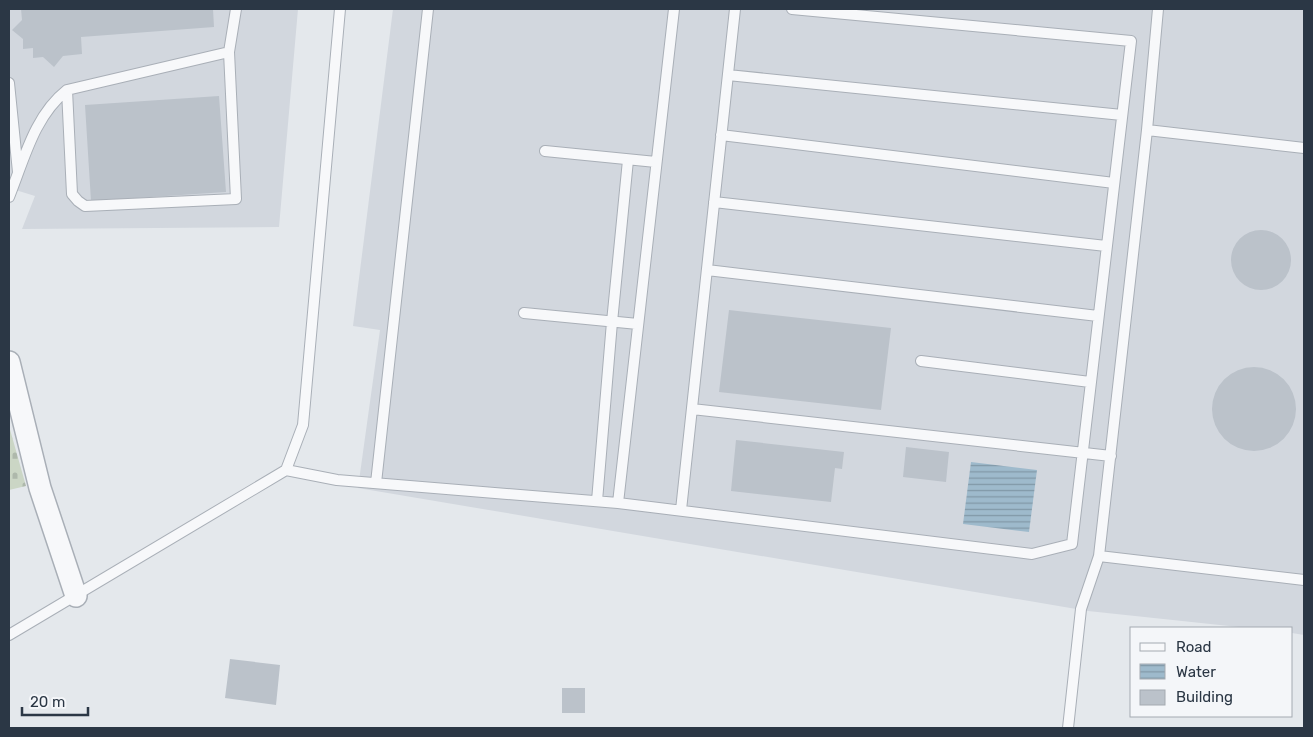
<svg xmlns="http://www.w3.org/2000/svg" width="1313" height="737" font-family="Rubik,sans-serif">
	<defs>
		<pattern id="cemetery-stones" width="16" height="16" patternUnits="userSpaceOnUse" patternTransform="scale(1.25)"><rect width="16" height="16" fill="#cbd6c5"/><path d="M2 7V4a2 2 0 0 1 4 0v3zM10 15v-3a2 2 0 0 1 4 0v3z" fill="#aeb8ab"/></pattern>
		<pattern id="water-rules" width="6" height="5" patternUnits="userSpaceOnUse" patternTransform="scale(1.25)"><rect width="6" height="5" fill="#9ebacc"/><path d="M0 2.5h6" fill="none" stroke="#8198a7"/></pattern>
	</defs>
	<rect width="100%" height="100%" fill="#e4e8ec"/>
	<path fill="#d2d7de" d="M9,9H298L279,227L22,229L35,196L9,188Z
		M393,9H1304V635L1292,633V628H1248L1088,611L358,488L380,330L353,326Z"/>
	<path fill="url(#cemetery-stones)" d="M9,426L26,486L9,490Z"/>
	<path fill="url(#water-rules)" d="M971,462L1037,470L1029,532L963,524Z"/>
	<path fill="#bbc2ca" d="M21,9H213L214,27L81,37L82,54L63,56L54,67L43,57L33,58V48L23,49V39L12,30L22,20Z
		M219,96L226,192L91,201L85,105Z
		M1231 260a30 30 0 1 1 60 0a30 30 0 1 1-60 0Z
		M729,310L891,328L881,410L719,392Z
		M1212 409a42 42 0 1 1 84 0a42 42 0 1 1-84 0Z
		M736,440L844,452L842,469L835,468L831,502L731,491Z
		M906,447L949,452L946,482L903,477Z
		M230,659L280,665L276,705L225,698Z
		M562,688H585V713H562Z"/>
	<g fill="none" stroke-linecap="round" stroke-linejoin="round">
		<g stroke="#a9afb7" stroke-width="12">
			<path id="service" d="M728,75L1122,115
				M9,83L18,172
				M67,90L72,194L78,201L85,206L236,199L229,52
				M1147,130L1304,148
				M721,135L1114,183
				M545,151L656,162
				M9,197C24,160 34,116 67,90L229,52L236,9
				M714,202L1106,246
				M707,270L1098,316
				M524,313L638,324
				M921,361L1090,382
				M692,409L1111,456
				M286,470L337,480L618,503L1032,554L1072,544L1131,41L792,9
				M376,483L428,9
				M597,501L612,322L628,160
				M618,503L674,9
				M681,510L735,9
				M1099,556L1304,580
				M9,635L286,470L303,425L340,9
				M1068,728L1081,609L1099,556L1147,130L1158,9"/>
		</g>
		<g stroke="#a9afb7" stroke-width="24">
			<path id="minor" d="M9,362L40,488L76,596"/>
		</g>
		<use href="#service" stroke="#f7f8fa" stroke-width="10"/>
		<use href="#minor" stroke="#f7f8fa" stroke-width="21"/>
	</g>
	<rect width="1313" height="737" fill="none" stroke="#2b3745" stroke-width="20"/>
	<rect x="1130" y="627" width="162" height="90" fill="#f4f6f9" stroke="#a4aab1"/>
	<rect x="1140" y="643" width="25" height="8" fill="#f7f8fa" stroke="#a4aab1"/>
	<text x="1176" y="652" font-size="15" fill="#2b3745">Road</text>
	<rect x="1140" y="664" width="25" height="15" fill="url(#water-rules)" stroke="#a4aab1"/>
	<text x="1176" y="677" font-size="15" fill="#2b3745">Water</text>
	<rect x="1140" y="690" width="25" height="15" fill="#bbc2ca" stroke="#a4aab1"/>
	<text x="1176" y="702" font-size="15" fill="#2b3745">Building</text>
	<path d="M22 707v8h66v-8" fill="none" stroke="#2b3745" stroke-width="2.5"/>
	<text x="30" y="707" font-size="15" fill="#2b3745" stroke="#f4f6f9" stroke-width="4" paint-order="stroke">20 m</text>
</svg>
